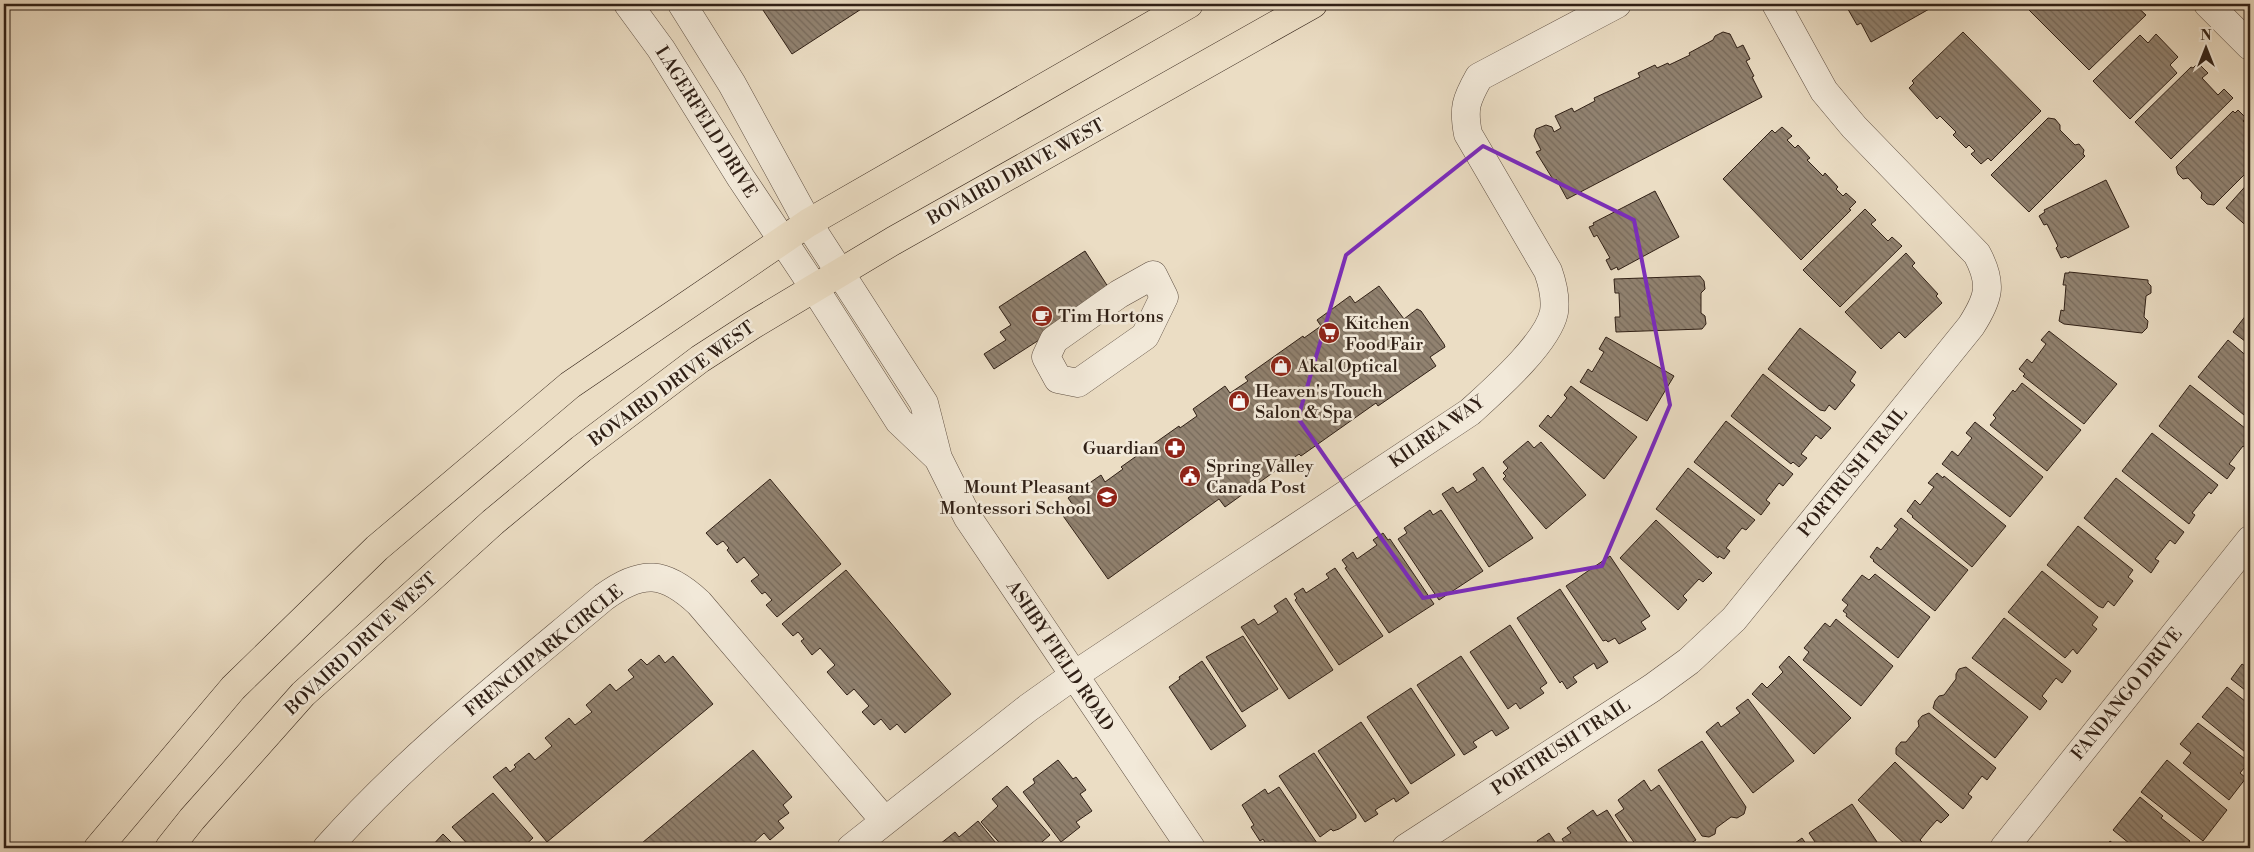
<svg xmlns="http://www.w3.org/2000/svg" width="2254" height="852" font-family="'Libre Bodoni',serif">
	<defs>
		<pattern id="building-back-hatch" width="6" height="6" patternUnits="userSpaceOnUse" patternTransform="scale(1.25)"><rect width="6" height="6" fill="#918270"/><path d="M-1 5l2 2M0 0l6 6M5-1l2 2" fill="none" stroke="#776a5b"/></pattern>
	</defs>
	<rect width="100%" height="100%" fill="#ebddc4"/>
	<filter id="stains"><feTurbulence type="fractalNoise" baseFrequency=".004" numOctaves="4"/><feColorMatrix values="0 0 0 0 .2 0 0 0 0 .09 0 0 0 0 .02 0 0 0 .5 -.17"/></filter>
	<radialGradient id="worn" r=".72"><stop offset=".6" stop-color="#630" stop-opacity="0"/><stop offset="1" stop-color="#630" stop-opacity=".3"/></radialGradient>
	<path fill="url(#building-back-hatch)" stroke="#302016" d="M759,4H869L792,54Z
		M1845,4H1938L1871,42L1861,23L1857,25Z
		M2036,4H2134L2146,15L2089,70L2029,10Z
		M1723,32L1730,34L1737,48L1743,45L1750,59L1746,61L1754,76L1752,77L1762,97L1567,199L1556,179L1554,181L1536,152L1541,150L1534,136L1536,129L1546,125L1552,127L1554,132L1561,128L1555,116L1572,108L1574,112L1595,101L1594,98L1640,77L1638,73L1655,65L1657,68L1668,63L1669,65L1690,55L1689,53L1713,40L1715,36Z
		M1963,32L2041,111L1991,161L1988,158L1981,164L1971,154L1975,151L1969,145L1966,148L1953,135L1956,132L1940,116L1937,119L1909,88L1914,83L1912,81Z
		M2156,34L2178,57L2170,65L2177,73L2130,119L2093,81L2140,35L2148,43Z
		M2198,63L2208,73L2202,78L2218,95L2224,89L2233,98L2171,159L2135,122L2191,67L2193,68Z
		M2238,110L2246,118L2243,121L2250,128V169L2214,205L2207,204L2201,198L2202,193L2188,178L2183,179L2178,174L2176,167L2233,111L2235,113Z
		M2048,118L2055,119L2060,125V130L2075,145L2079,144L2084,150L2083,154L2085,156L2029,212L1991,175Z
		M1782,127L1792,136L1787,140L1795,148L1798,145L1810,158L1807,160L1823,176L1825,173L1838,187L1836,189L1843,196L1846,193L1856,202L1849,209L1851,210L1801,260L1723,179L1772,130L1775,133Z
		M2106,180L2129,227L2068,258L2066,256L2061,258L2056,248L2058,246L2047,224L2044,225L2039,216L2045,212L2044,210Z
		M2250,181V229L2226,208Z
		M1655,191L1679,237L1618,270L1617,267L1611,270L1606,260L1610,258L1597,235L1594,237L1589,227L1594,225L1593,223Z
		M1865,209L1876,220L1871,224L1888,241L1892,237L1902,246L1840,307L1803,270Z
		M1085,251L1112,293L994,369L984,354L1006,340L1000,332L1011,325L999,307Z
		M1906,253L1915,263L1912,266L1938,294L1936,296L1942,303L1905,338L1899,332L1881,349L1845,312Z
		M2069,272L2148,280V283L2151,286V293L2146,296L2144,317L2148,321L2147,328L2142,333L2064,324L2059,321L2061,310L2064,311L2066,285H2063L2065,273H2069Z
		M1700,276L1704,281L1705,289L1701,293V313L1705,316L1706,324L1702,329L1616,332L1615,317H1620L1619,293H1615L1614,279Z
		M1379,286L1404,319L1417,309L1421,311L1444,344L1445,347L1430,357L1436,366L1378,406L1376,403L1301,456L1299,454L1225,507L1219,499L1108,579L1061,513L1073,505L1068,498L1101,475L1105,482L1123,469L1121,467L1179,426L1180,428L1197,416L1193,409L1225,386L1230,393L1248,381L1245,377L1303,336L1304,338L1321,326L1317,320L1350,296L1355,303Z
		M2250,310V345L2233,332Z
		M1800,328L1856,372L1850,381L1855,385L1835,410L1829,405L1825,411L1820,410L1768,369Z
		M2049,331L2117,384L2084,424L2023,376L2025,374L2019,369L2027,359L2032,363L2046,344L2041,340Z
		M1606,337L1674,376L1647,421L1580,382L1588,369L1592,372L1604,352L1599,349Z
		M2228,340L2250,359V420L2198,377Z
		M1763,374L1831,428L1821,439L1816,435L1801,454L1807,458L1799,467L1793,462L1791,464L1731,416Z
		M2022,383L2081,430L2047,471L1990,425L1996,418L1993,415L2013,390L2015,392Z
		M2190,385L2250,432V448L2249,450L2243,446L2229,464L2235,468L2227,479L2159,426Z
		M1571,386L1637,437L1604,479L1539,426L1548,415L1551,418L1567,398L1564,395Z
		M1726,421L1793,474L1783,486L1779,483L1766,500L1770,503L1761,515L1694,462Z
		M1975,422L2043,477L2010,517L1942,464L1952,451L1958,456L1972,438L1966,433Z
		M2152,433L2218,485L2211,494L2209,492L2192,513L2195,515L2189,524L2122,471Z
		M1528,441L1534,448L1541,442L1586,495L1546,529L1503,479L1506,476L1503,473L1508,468L1503,462Z
		M1483,467L1533,538L1489,567L1442,494L1453,487L1457,493L1477,480L1473,474Z
		M1688,468L1755,520L1746,530L1742,528L1726,548L1730,551L1724,559L1719,556L1718,558L1656,509Z
		M1937,473L1943,478L1944,476L2006,526L1972,567L1912,517L1913,516L1907,511L1915,500L1920,505L1934,487L1928,483Z
		M2116,478L2184,532L2175,544L2170,540L2155,559L2159,561L2151,573L2084,518Z
		M770,479L841,564L777,617L766,605L772,600L765,592L762,594L751,581L759,575L744,557L737,563L727,550L729,548L723,541L717,545L706,533Z
		M1430,510L1433,515L1441,510L1483,571L1439,600L1398,539L1407,533L1404,528Z
		M1901,518L1968,570L1935,611L1873,561L1874,560L1870,557L1877,547L1881,550L1898,529L1894,526Z
		M1656,520L1712,573L1703,582L1699,579L1683,596L1687,600L1678,610L1620,558Z
		M2078,526L2133,570L2128,577L2133,581L2114,606L2108,601L2103,608L2098,606L2047,565Z
		M1383,533L1388,540L1390,539L1434,604L1389,633L1345,568L1347,567L1342,560L1353,552L1357,559L1377,545L1373,540Z
		M1610,556L1650,616L1641,622L1646,629L1619,644L1615,638L1608,642L1606,640L1603,641L1566,586Z
		M1335,568L1383,636L1339,665L1295,600L1297,598L1294,594L1303,588L1306,593L1329,578L1326,574Z
		M846,570L951,694L905,733L897,724L890,730L881,719L874,725L862,712L869,706L854,689L847,695L827,672L835,665L820,648L812,655L801,641L804,639L798,632L793,636L782,624Z
		M2042,571L2098,617L2092,625L2097,629L2077,654L2073,649L2065,658L2008,612Z
		M1875,574L1930,617L1898,658L1846,616L1847,614L1843,611L1848,605L1842,600L1862,575L1869,580Z
		M1560,589L1608,662L1597,669L1594,663L1573,677L1577,682L1567,689L1562,681L1560,683L1517,618Z
		M1286,598L1333,670L1289,699L1241,627L1254,619L1258,625L1278,612L1274,606Z
		M2004,618L2071,671L2062,683L2056,678L2042,696L2047,701L2040,710L1972,658Z
		M1836,619L1893,666L1861,706L1803,660L1809,652L1804,648L1825,623L1830,627Z
		M1510,625L1547,683L1540,688L1544,693L1520,709L1516,703L1508,709L1470,652Z
		M1243,636L1278,689L1242,712L1206,657Z
		M659,655L665,663L673,656L713,704L547,842L493,777L506,767L510,772L516,767L514,765L529,753L535,760L552,746L545,738L569,718L575,725L592,712L586,705L610,684L616,691L634,677L628,670L641,659L647,665Z
		M1461,656L1509,728L1496,736L1492,730L1473,742L1477,747L1464,755L1417,685Z
		M1789,656L1851,718L1814,754L1752,694L1762,683L1767,688L1783,672L1779,667Z
		M2250,659V694L2231,679L2242,664L2245,666Z
		M1202,661L1246,726L1211,750L1169,687L1180,679L1179,677Z
		M1966,667L2028,717L1995,758L1933,708L1935,701L1939,696L1944,695L1956,679V674L1959,669Z
		M2227,687L2250,705V756L2202,717Z
		M1411,688L1455,755L1411,784L1367,717Z
		M1748,699L1794,761L1753,793L1706,732L1718,722L1721,727L1740,713L1736,708Z
		M1929,713L1996,768L1987,780L1982,776L1968,794L1972,797L1963,809L1896,754V748L1901,742H1906L1919,726L1918,721L1922,716Z
		M1361,722L1409,793L1396,802L1394,798L1375,810L1378,814L1365,822L1318,751Z
		M2198,723L2249,762L2240,773L2246,778L2229,800L2183,763L2191,753L2180,744Z
		M1702,741L1746,807L1744,814L1737,818L1731,817L1716,828L1715,834L1709,837L1702,836L1658,770Z
		M753,750L792,797L783,805L789,813L778,821L784,828L770,840L764,833L748,848H636Z
		M1314,753L1356,815V818L1339,829L1333,831L1331,829L1320,837L1279,776Z
		M1058,760L1073,779L1076,777L1086,790L1080,794L1092,811L1076,822L1080,827L1061,842L1023,792L1035,783L1033,779Z
		M2167,760L2227,810L2203,841L2141,792Z
		M1895,762L1949,815L1941,823L1937,820L1929,829L1920,840L1923,843L1918,848H1909L1858,800Z
		M1644,780L1651,791L1659,785L1696,840L1683,848H1638L1615,815L1624,809L1618,800Z
		M1007,786L1050,835L1035,848H1004L981,822L998,806L992,799Z
		M1279,787L1317,843L1309,848H1269L1263,839L1260,841L1251,827L1254,825L1242,805L1265,789L1268,794Z
		M493,793L533,838L522,848H471L452,827Z
		M2140,797L2163,816L2161,818L2190,841L2184,848H2135L2113,830Z
		M1852,804L1881,848H1819L1809,833Z
		M1593,810L1597,816L1607,810L1631,848H1568L1562,839L1571,833L1567,828Z
		M978,821L1000,848H944L940,844L955,832L959,837Z
		M1549,833L1559,848H1539L1541,847L1537,841Z
		M443,834L457,848H430Z
		M1802,838L1809,848H1788Z
		M2110,841L2119,848H2105Z"/>
	<g fill="none" stroke-linecap="round" stroke-linejoin="round">
		<g stroke="#5f4f42" stroke-width="29">
			<path id="minor" d="M628,4L661,49L741,178L815,289L899,421L938,458
				M682,4L732,84L808,223L924,403L938,458L968,518L1191,848
				M2208,4L2250,46
				M1153,275L1164,297L1145,336L1078,383L1058,379L1046,357L1054,340L1119,294Z
				M327,848C410,755 509,677 604,597C642,569 665,571 699,603L884,820
				M851,848L1028,708L1073,676L1470,412C1493,391 1548,343 1554,312C1556,298 1553,285 1548,271L1468,134C1463,108 1466,100 1479,77L1617,4
				M1406,848L1652,688L1689,661L1734,619L1971,326C1989,298 1993,284 1977,254L1854,127L1824,91L1776,4
				M2004,848L2250,540"/>
		</g>
		<g stroke="#302016" stroke-width="29">
			<path id="major" d="M98,848L233,688L377,548L570,385L808,223L1189,4
				M169,848L192,819L303,694L493,522L581,449L700,359L751,326L893,241L1313,4"/>
		</g>
		<use href="#minor" stroke="#f2e9d9" stroke-width="28"/>
		<use href="#major" stroke="#ebddc4" stroke-width="28"/>
	</g>
	<path fill="none" stroke="#7b2cbf" stroke-width="4" stroke-linejoin="round" d="M1483,146L1634,220L1670,405L1602,566L1423,598L1298,418L1346,255Z"/>
	<defs>
		<g id="cafe-disc" transform="scale(1.125)"><circle r="9.5" fill="#8f2418" stroke="#f2e9d9"/><path d="M-5.5-4.5H6V0H3Q3 3.5 0 3.5H-2.5Q-5.5 3.5-5.5 0ZM3-3.2v2h1.7v-2ZM-6 4.5H4V6H-6Z" fill="#fff"/></g>
		<g id="supermarket-disc" transform="scale(1.125)"><circle r="9.5" fill="#8f2418" stroke="#f2e9d9"/><path d="M-6-5.5h2.5l.6 2H6L4.5 2H-2.5L-4.4-4H-6ZM-1.5 3.2a1.3 1.3 0 1 0 .1 0ZM3 3.2a1.3 1.3 0 1 0 .1 0Z" fill="#fff"/></g>
		<g id="shop-disc" transform="scale(1.125)"><circle r="9.5" fill="#8f2418" stroke="#f2e9d9"/><path d="M-5-2.5h2.3a2.7 3.5 0 0 1 5.4 0H5L5.5 6h-11ZM-1.5-2.5h3a1.5 2.3 0 0 0-3 0Z" fill="#fff"/></g>
		<g id="pharmacy-disc" transform="scale(1.125)"><circle r="9.5" fill="#8f2418" stroke="#f2e9d9"/><path d="M-2-6h4v4h4v4h-4v4h-4v-4h-4v-4h4Z" fill="#fff"/></g>
		<g id="civic-disc" transform="scale(1.125)"><circle r="9.5" fill="#8f2418" stroke="#f2e9d9"/><path d="M-.6-6.5H3V-4.5H.6V-3L4-1V1h2V6H-6V1h2V-1L-.6-3ZM-1.2 2.5V6h2.4V2.5Z" fill="#fff"/></g>
		<g id="school-disc" transform="scale(1.125)"><circle r="9.5" fill="#8f2418" stroke="#f2e9d9"/><path d="M0-5L7-2L0 1L-7-2ZM-4 1L0 2.5L4 1V4Q0 6-4 4Z" fill="#fff"/></g>
	</defs>
	<g fill-rule="evenodd">
		<use href="#cafe-disc" x="1042" y="316"/>
		<use href="#supermarket-disc" x="1329" y="333"/>
		<use href="#shop-disc" x="1281" y="366"/>
		<use href="#shop-disc" x="1239" y="401"/>
		<use href="#pharmacy-disc" x="1175" y="448"/>
		<use href="#civic-disc" x="1190" y="476"/>
		<use href="#school-disc" x="1107" y="497"/>
	</g>
	<g text-anchor="middle" dominant-baseline="central" stroke-width="5" stroke-linejoin="round" paint-order="stroke">
		<g font-size="18" fill="#302016" stroke="#f2e9d9">
			<text transform="translate(706 122) rotate(58)">LAGERFELD DRIVE</text>
			<text transform="translate(1016 172) rotate(-29)">BOVAIRD DRIVE WEST</text>
			<text transform="translate(672 384) rotate(-36)">BOVAIRD DRIVE WEST</text>
			<text transform="translate(1437 432) rotate(-35)">KILREA WAY</text>
			<text transform="translate(1853 472) rotate(-51)">PORTRUSH TRAIL</text>
			<text transform="translate(361 644) rotate(-43)">BOVAIRD DRIVE WEST</text>
			<text transform="translate(544 651) rotate(-39)">FRENCHPARK CIRCLE</text>
			<text transform="translate(1060 656) rotate(56)">ASHBY FIELD ROAD</text>
			<text transform="translate(2127 694) rotate(-51)">FANDANGO DRIVE</text>
			<text transform="translate(1561 747) rotate(-33)">PORTRUSH TRAIL</text>
		</g>
		<g font-size="18" fill="#302016" stroke="#f2e9d9" text-anchor="start">
			<text x="1058" y="316">Tim Hortons</text>
			<text x="1345" y="323">Kitchen<tspan x="1345" dy="21">Food Fair</tspan></text>
			<text x="1297" y="366">Akal Optical</text>
			<text x="1255" y="391">Heaven's Touch<tspan x="1255" dy="21">Salon &amp; Spa</tspan></text>
			<text x="1159" y="448" text-anchor="end">Guardian</text>
			<text x="1206" y="466">Spring Valley<tspan x="1206" dy="21">Canada Post</tspan></text>
			<text x="1091" y="487" text-anchor="end">Mount Pleasant<tspan x="1091" dy="21">Montessori School</tspan></text>
		</g>
	</g>
	<rect width="2254" height="852" fill="none" stroke="#ebddc4" stroke-width="20"/>
	<rect x="5" y="5" width="2244" height="842" fill="none" stroke="#302016" stroke-width="2.5"/>
	<rect x="10" y="10" width="2234" height="832" fill="none" stroke="#302016"/>
	<g transform="translate(2206 48)" stroke="#f2e9d9" stroke-width="4" paint-order="stroke">
	<path d="M0-4L9 19L0 12L-9 19Z" fill="#302016"/>
	<text y="-8" font-size="14" font-weight="bold" text-anchor="middle" fill="#302016">N</text>
	</g>
	<rect width="100%" height="100%" filter="url(#stains)"/>
	<rect width="100%" height="100%" fill="url(#worn)"/>
</svg>
